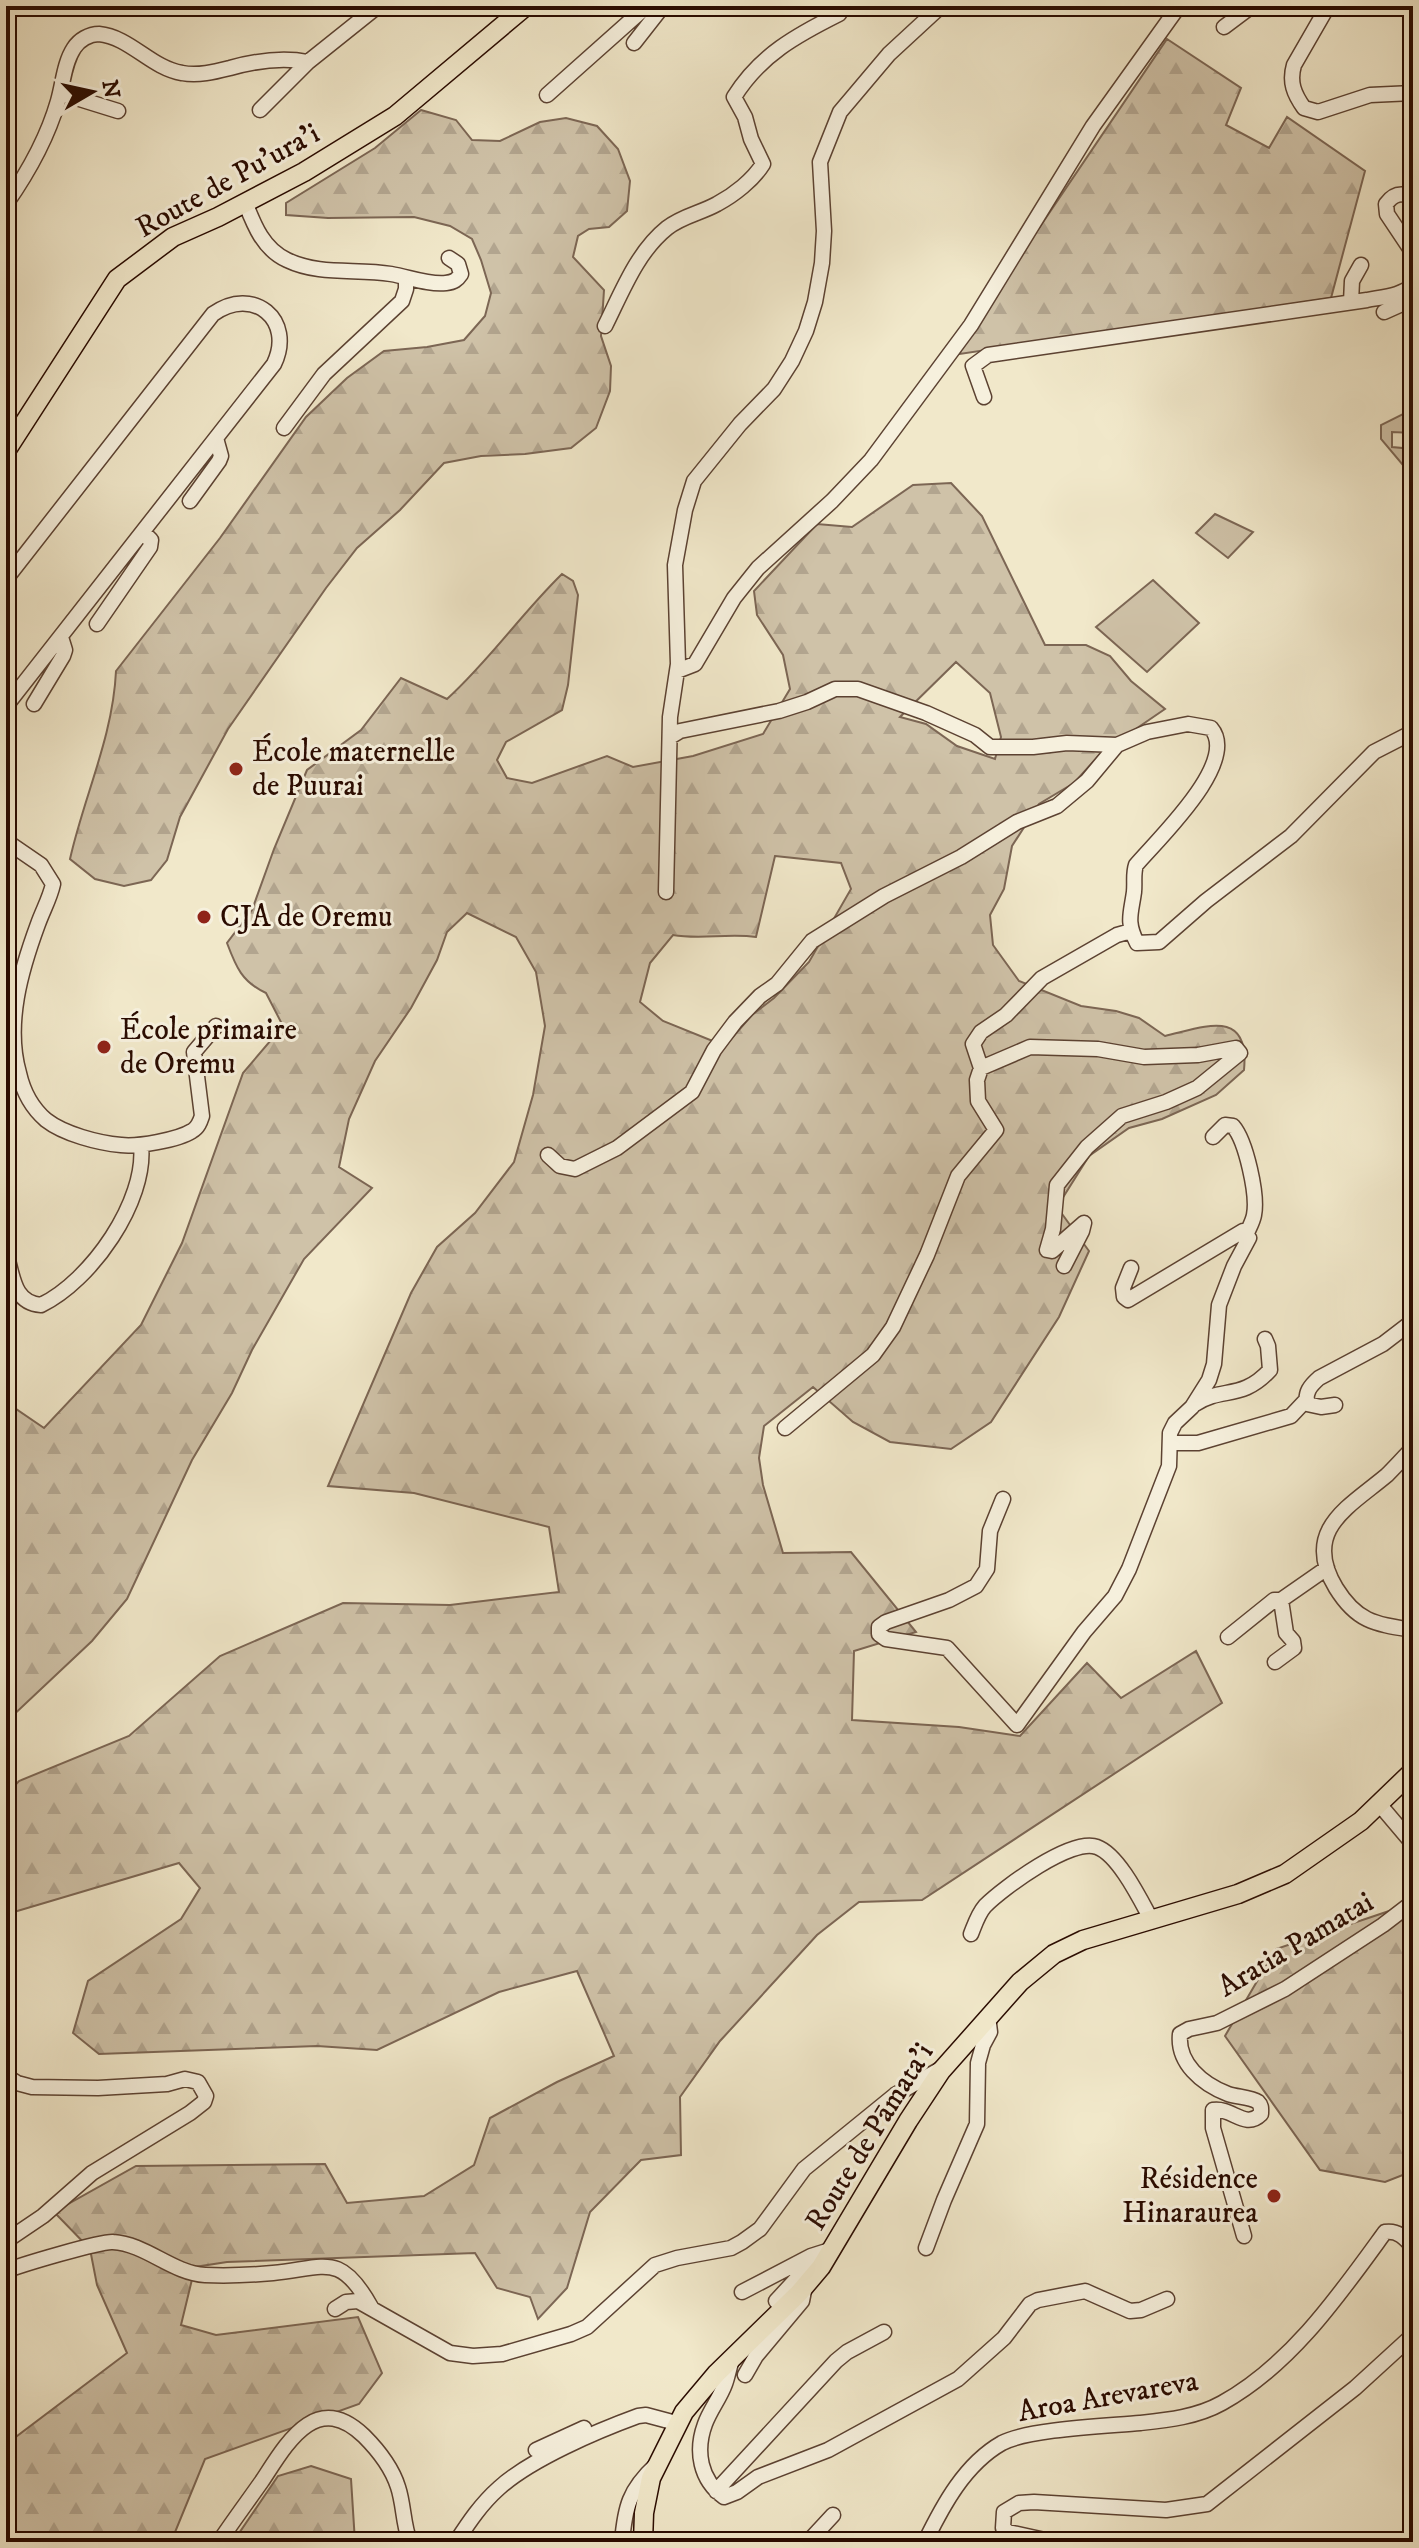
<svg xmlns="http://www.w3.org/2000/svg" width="1419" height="2548" font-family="'IM FELL DW Pica',serif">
	<defs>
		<pattern id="forest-firs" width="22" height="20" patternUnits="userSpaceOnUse" patternTransform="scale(2)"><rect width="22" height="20" fill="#cfc2a8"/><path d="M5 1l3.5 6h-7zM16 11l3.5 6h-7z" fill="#b2a58f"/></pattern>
	</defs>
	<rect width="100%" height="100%" fill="#f1e8ca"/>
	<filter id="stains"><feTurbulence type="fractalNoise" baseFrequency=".0025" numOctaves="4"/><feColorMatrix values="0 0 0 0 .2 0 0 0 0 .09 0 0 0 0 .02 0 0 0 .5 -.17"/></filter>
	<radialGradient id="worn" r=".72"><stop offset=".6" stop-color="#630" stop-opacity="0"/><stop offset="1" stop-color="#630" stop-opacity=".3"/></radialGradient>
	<path fill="url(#forest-firs)" stroke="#7c6654" stroke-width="2" fill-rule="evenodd" d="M1167,39L1241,88L1226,125L1269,148L1287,117L1365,171L1331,298L953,355Z
		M421,110L456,120L472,140L500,141L540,122L566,118L597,126L618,149L630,181L627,211L609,227L589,229L578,236L573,257L604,290L601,336L611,366L610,391L596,428L571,448L525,454L481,456L444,463L400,510L357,548L326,588L228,729L180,817L167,860L151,880L124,886L95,879L70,859C84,796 113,737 116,671L220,538L306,417L347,378L384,351L427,347L464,340L485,316L491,293L481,260L472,239L450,226L414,217L328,218L286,215V203L375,148Z
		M951,483L982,516L1045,645H1086L1110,656L1131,681L1165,709L1102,752L1074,783L1039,804L1012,846L1004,889L990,915L993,945L1019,981L1081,1006L1116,1011L1139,1018L1165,1036C1204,1027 1250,1007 1244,1070L1216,1095L1162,1119L1129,1128L1089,1156L1057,1207L1089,1251L1059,1317L991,1422L951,1449L890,1442L853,1422L813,1387L764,1426L759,1458L763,1485L783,1553L851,1552L916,1632L854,1651L852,1720L959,1727L1020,1736L1087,1663L1121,1698L1196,1651L1222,1703L922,1900L859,1902L817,1935L720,2041L680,2097L681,2155L641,2160L590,2212L567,2288L538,2319L530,2297L497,2288L475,2253L227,2262L195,2267L181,2325L216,2335L358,2317L382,2373L359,2404L205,2459L171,2542H6V2429L17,2436L127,2353L97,2285L90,2249L54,2212L136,2166L325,2164L347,2203L424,2196L474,2165L490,2118L557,2082L614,2056L577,1971L499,1992L377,2050L317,2046L99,2054L73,2033L88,1981L181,1919L200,1888L179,1863L14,1912H6V1795L19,1781L129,1736L220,1656L343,1603L450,1605L559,1592L549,1527L414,1493L328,1486L411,1293L437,1247L475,1213L514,1162L533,1095L545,1026L536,972L516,937L467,913L447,932L437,960L411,1008L375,1061L349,1119L339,1167L372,1188L304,1259L252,1350L232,1393L192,1460L127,1599L92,1641L6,1722V1410L13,1407L44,1428L141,1325L182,1243L243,1073L283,1026L266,993C242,982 236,967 227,943L252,910L274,849L307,770L361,730L401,678L447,699C489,661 521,614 562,574L573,581L578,595L568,685L562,710L506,742L497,760L507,778L532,783L607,756L633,767L693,756L763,734L790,689L783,655L757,615L754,591L817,524L852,527L913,485ZM956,662L990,693L1001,737L995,759L957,746L926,724L900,717ZM775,856L841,863L851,889L809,962L774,998L752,1015L725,1046L663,1021L640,1002L650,963L673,935C700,940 728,933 756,937Z
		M1413,1903V2171L1385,2182L1320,2170L1225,2036L1276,1949Z
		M311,2466L351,2479L355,2542H233L278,2476Z"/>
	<path fill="#cfc2a8" stroke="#7c6654" stroke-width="2" d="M1413,409V433L1392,432V447L1413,449V477L1381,439V425Z
		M1215,514L1253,532L1228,558L1196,533Z
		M1153,580L1199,623L1147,672L1096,627Z"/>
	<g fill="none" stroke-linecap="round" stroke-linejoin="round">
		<g stroke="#5c4232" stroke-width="17">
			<path id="minor" d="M1328,6L1294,65C1289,82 1294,94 1304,108L1318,112L1370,95L1413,93
				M1224,27L1252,6
				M634,43L663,6
				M60,93L118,111
				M547,95L647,6
				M260,110L308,62L378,6
				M1413,198C1402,192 1394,193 1386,204L1387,214L1413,253
				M245,202C254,225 263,249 287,260C320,276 357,268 391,274C409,277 428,285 446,283C454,282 457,280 461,274L458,264L449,258
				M6,204C27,174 48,136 58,101C63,84 64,63 74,48C79,40 89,34 99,34C130,37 151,68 182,73C198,76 214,72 230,68C255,61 282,57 308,62
				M1351,302L1352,281L1361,265
				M1384,312L1413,299
				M605,326C622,292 637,252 667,228C682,216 701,213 717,204C734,195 753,180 763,164L751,139L745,117L734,97C760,55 797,35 839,14L844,6
				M984,397L973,366L988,355L1367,300C1382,297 1403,296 1413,284
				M284,428L324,374L402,301L406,289V278
				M190,501L219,461L221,456L216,438
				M6,579L213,314C253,285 295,320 274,364L6,706
				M97,624L150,547L151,540L144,533
				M677,671L695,664L734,598L758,568L832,501L871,460L971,325L1093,126L1179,6
				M34,704L63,656L65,650L61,637
				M670,737L680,731L779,711L807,702L835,689H858L926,713L975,735L990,747H1033L1067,743L1117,745L1147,732L1188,724L1211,728C1240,762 1158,839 1136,865C1133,874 1135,882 1134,892C1131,914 1126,921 1137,943L1159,942L1206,901L1291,836L1374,752L1413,732
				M6,841L41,865L53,884C50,898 43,910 38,924C21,970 5,1024 19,1073C23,1091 32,1108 46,1120C64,1134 98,1143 121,1145C137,1147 178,1140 192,1131C198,1128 200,1122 202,1116L194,1052L216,1026
				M666,892L670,717L678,664L675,565L685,510L694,481L740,424L774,389L792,361L806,331L815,302L822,263L824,231L820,162L840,112L889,54L941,6
				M981,1068L1030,1047L1098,1049L1144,1057L1198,1055L1236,1048L1240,1053L1197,1088L1166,1102L1122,1116L1087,1147L1057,1185L1053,1229L1047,1250L1052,1251L1084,1223L1082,1231L1064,1266
				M1213,1137L1225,1125L1233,1126C1246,1141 1258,1195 1254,1215C1253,1221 1249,1228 1247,1233
				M548,1155L560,1166L575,1169L617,1148L692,1092L714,1050L735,1022L760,996L777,984L812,941L884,896L961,857L1017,822L1057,806L1087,781L1117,745
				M6,1253C13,1275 13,1303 41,1305C91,1281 147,1201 141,1145
				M1195,1404C1223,1386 1241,1401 1270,1370L1268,1346L1265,1339
				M1335,1405L1321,1407L1307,1404C1305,1392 1310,1386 1319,1378L1383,1344L1413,1321
				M785,1428L873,1355L893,1327L927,1255L958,1176L996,1130L978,1101L977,1080L981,1068L973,1044L981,1032L1006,1015L1042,978L1117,935L1131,931
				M1170,1443H1198L1291,1416L1307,1399
				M1413,1448C1404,1457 1396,1466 1387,1475C1349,1507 1301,1530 1336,1588C1357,1622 1375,1624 1413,1630
				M1003,1499L990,1531L987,1569L976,1586L949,1600L886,1622L879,1627V1634L886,1639L947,1648L1017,1725L1084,1632L1115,1596L1129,1569L1169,1466L1170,1433L1175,1423L1192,1407L1209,1380L1214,1364L1219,1305L1234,1266L1249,1238L1243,1231L1128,1300L1124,1297L1123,1288L1131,1268
				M1228,1637L1274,1600H1281
				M1275,1662L1294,1648L1293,1641L1286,1633L1281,1600L1327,1568
				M1380,1805L1413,1844
				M971,1934C975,1924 978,1914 985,1906C1003,1888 1072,1837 1097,1847C1119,1855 1141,1901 1152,1921
				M6,2076L17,2083L32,2087L98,2088L167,2084L185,2079L198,2082L206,2096L204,2102L190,2113L92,2173L43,2216L6,2241
				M1244,2236L1213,2128V2110C1232,2107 1245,2130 1261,2114C1261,2109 1262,2106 1258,2102C1251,2097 1236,2097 1228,2094C1202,2084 1177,2063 1180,2034L1189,2029L1217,2023L1285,1989L1383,1925L1413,1902
				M926,2248L944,2200L977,2124L978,2063L983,2045L990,2032L988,2016
				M6,2271C20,2265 101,2241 113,2242C146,2244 172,2273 205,2275C227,2276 251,2275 273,2273C325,2268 340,2251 371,2307
				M742,2292L811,2256L833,2249
				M776,2301L813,2261
				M335,2309L346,2302L358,2301L450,2353L473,2356L502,2354L571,2334L587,2327L655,2265L677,2258L731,2248L742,2242L760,2229L804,2169L895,2095L944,2067
				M732,2360C729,2368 728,2376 725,2384C720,2398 710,2410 705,2424C695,2451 700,2480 724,2497L737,2492L758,2477L828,2450L958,2379L1004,2338L1030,2304L1038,2300L1085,2291L1130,2311L1141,2310L1167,2299
				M745,2375L756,2356L802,2301L804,2291
				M536,2450L584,2428
				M716,2491L836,2361L847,2352L884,2332
				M219,2542C233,2521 248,2501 262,2481C287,2443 316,2390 364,2436C378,2450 392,2468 398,2487C404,2505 403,2525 410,2542
				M456,2542C469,2522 481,2504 499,2488C531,2459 597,2431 638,2416L646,2415L676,2423
				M622,2542C625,2507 629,2490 656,2465
				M808,2542L833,2515
				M925,2542C943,2505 965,2464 1002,2443C1028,2429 1108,2426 1140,2423C1168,2420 1197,2417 1222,2403C1291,2365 1340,2294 1385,2232C1398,2230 1405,2238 1413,2247
				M1054,2542L1008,2532L1003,2528L1004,2512L1019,2503L1034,2502L1166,2510L1207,2504L1355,2388L1413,2335"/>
		</g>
		<g stroke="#2a0b00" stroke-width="21">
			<path id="major" d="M6,451L117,279L173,237L218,217L304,172L395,116L526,6
				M643,2542L644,2513L651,2478L684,2412L716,2374L799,2293L821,2267L908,2121L941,2071L1020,1982L1054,1954L1083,1940L1238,1894L1285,1874L1361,1821L1413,1771"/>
		</g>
		<use href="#minor" stroke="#f6f0dd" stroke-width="14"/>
		<use href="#major" stroke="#f1e8ca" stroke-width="18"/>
	</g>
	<g fill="#8f2418" stroke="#f6f0dd" stroke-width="3">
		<circle cx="236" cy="769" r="8"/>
		<circle cx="204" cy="917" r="8"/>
		<circle cx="104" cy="1047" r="8"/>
		<circle cx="1274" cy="2196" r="8"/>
	</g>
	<g text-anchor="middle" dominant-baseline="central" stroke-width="6" stroke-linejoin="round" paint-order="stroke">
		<g font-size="30" fill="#2a0b00" stroke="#f6f0dd">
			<text transform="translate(228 181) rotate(-29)">Route de Pu'ura'i</text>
			<text transform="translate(1296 1945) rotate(-31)">Aratia Pamatai</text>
			<text transform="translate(870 2137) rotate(-58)">Route de Pāmata'i</text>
			<text transform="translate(1108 2397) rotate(-10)">Aroa Arevareva</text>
		</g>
		<g font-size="30" fill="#2a0b00" stroke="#f6f0dd" text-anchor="start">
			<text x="252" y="752">École maternelle<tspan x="252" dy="34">de Puurai</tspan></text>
			<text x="220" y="917">CJA de Oremu</text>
			<text x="120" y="1030">École primaire<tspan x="120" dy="34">de Oremu</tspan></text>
			<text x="1258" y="2179" text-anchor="end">Résidence<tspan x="1258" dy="34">Hinaraurea</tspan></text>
		</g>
	</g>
	<rect width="1419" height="2548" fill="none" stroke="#f1e8ca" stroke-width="32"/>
	<rect x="8" y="8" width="1403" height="2532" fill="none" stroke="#2a0b00" stroke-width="4"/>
	<rect x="16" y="16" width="1387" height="2516" fill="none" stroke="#2a0b00" stroke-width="2"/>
	<g transform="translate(92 92) rotate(81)" stroke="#f6f0dd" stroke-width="6" paint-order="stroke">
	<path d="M0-6L14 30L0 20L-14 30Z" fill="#2a0b00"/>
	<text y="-12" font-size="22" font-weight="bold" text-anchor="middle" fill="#2a0b00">N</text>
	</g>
	<rect width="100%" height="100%" filter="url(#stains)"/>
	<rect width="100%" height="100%" fill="url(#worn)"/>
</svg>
